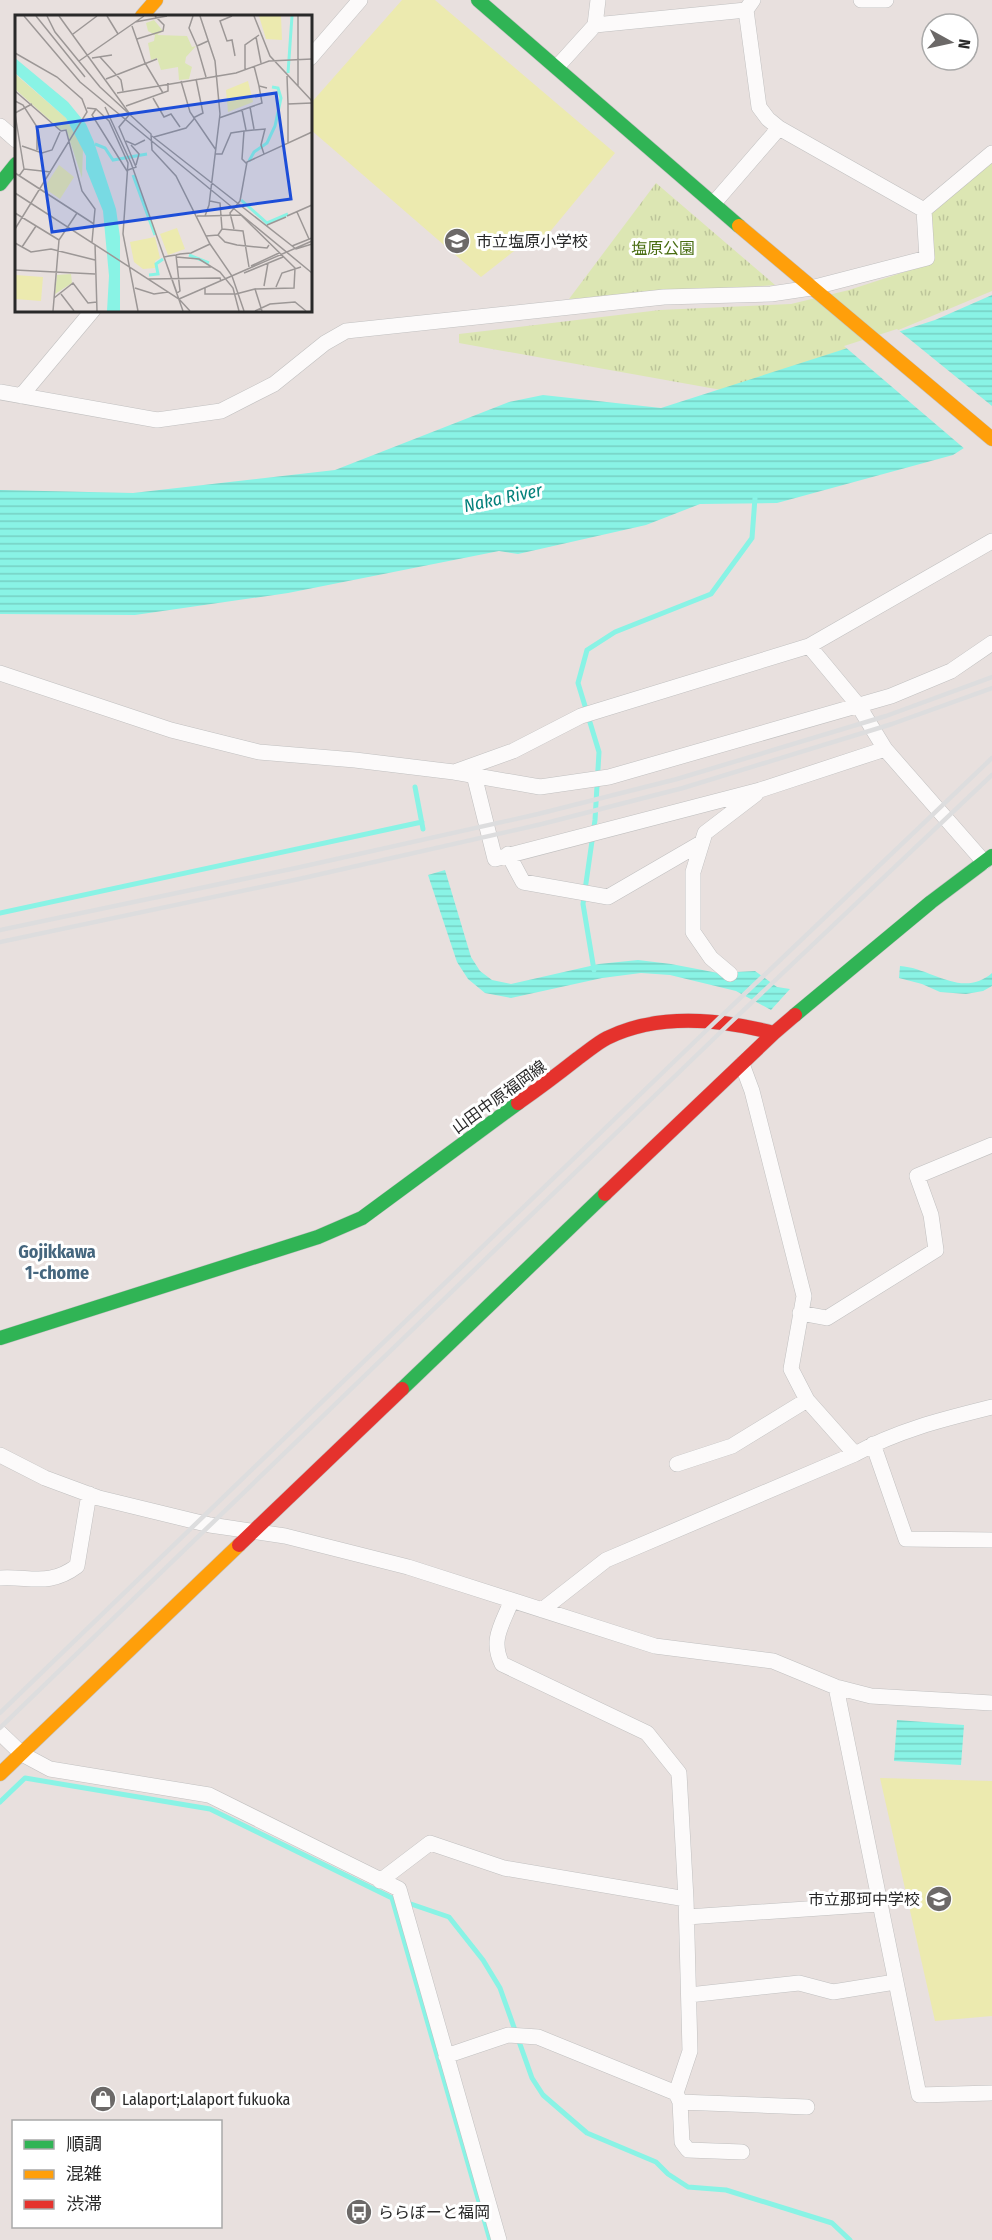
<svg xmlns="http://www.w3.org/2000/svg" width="992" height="2240" font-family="'Fira Sans Condensed','Noto Sans JP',sans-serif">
	<defs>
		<pattern id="grass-tufts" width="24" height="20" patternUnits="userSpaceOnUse" patternTransform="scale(1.5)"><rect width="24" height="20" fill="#dce6b3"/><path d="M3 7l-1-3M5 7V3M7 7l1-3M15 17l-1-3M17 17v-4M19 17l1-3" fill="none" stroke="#bdc59a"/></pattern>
		<pattern id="water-rules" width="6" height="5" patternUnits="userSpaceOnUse" patternTransform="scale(1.5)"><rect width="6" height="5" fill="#89f3e5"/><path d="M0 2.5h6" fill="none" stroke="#76d0c4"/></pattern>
	</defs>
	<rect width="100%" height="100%" fill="#e8e0de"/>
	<path fill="url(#grass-tufts)" d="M992,162V291L896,331L727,391L459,343V334L660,310L791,304L849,290L932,263L929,216Z
		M656,183L775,285L569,299Z"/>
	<path fill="#eceaaf" d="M402,0H435L615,153L544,239L523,244L481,277L311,130V103Z
		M880,1778L992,1781V2016L935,2021Z"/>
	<path fill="url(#water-rules)" d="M992,295V430L953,455L777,503L700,504L646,525L518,554L499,551L288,593L135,615L0,614V490L133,493L335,470L509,402L543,395L661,408L935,320Z
		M445,870L471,957L480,971L492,980L511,984L599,964L638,960L671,964L718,973L755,971L777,987L790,989L771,1010L736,991L670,975L641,973L602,978L511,998L485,993L468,979L457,962L428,875Z
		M900,966C932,968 962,999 992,973V986L983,991L966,994L940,992L922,984L899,978Z
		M897,1720L964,1725L961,1765L894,1761Z"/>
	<path fill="#e8e0de" d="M897,329L992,406V434L966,450L844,346Z"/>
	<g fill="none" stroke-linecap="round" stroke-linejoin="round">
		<path stroke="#89f3e5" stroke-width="5" d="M415,787L423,829
			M0,913L422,822
			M594,970L583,904L595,820L599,752L578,683L587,650L615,632L711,594L752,538L755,498
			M0,1802L25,1778L210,1809L392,1898L490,2240
			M405,1902L449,1917L483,1960L500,1988L532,2078L543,2095L587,2133L656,2162L668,2174L688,2187L726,2190L832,2223L850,2240"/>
		<g stroke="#c1c0c0" stroke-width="16">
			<path id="street" d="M753,0L746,10L759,107L768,119L779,128L924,210
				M861,0H886
				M595,25L746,10
				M310,58L360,0
				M557,67L595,25L598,0
				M0,126L16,140
				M714,203L779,128
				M0,392L157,420L221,411L274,384L325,343L346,331L664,297L771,294L811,288L927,258L924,210L992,153
				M21,396L93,310
				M809,646L858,705L885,749
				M0,673L171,730L259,752L355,760L454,772L540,787L609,777L891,696L951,671L992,643
				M457,771L513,751L581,716L809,646L992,541
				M474,775L495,859L760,790L885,749L984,862
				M508,854L523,882L608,897L701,843
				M730,974L711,958L693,932V872L705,833L756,794
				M742,1064L752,1091L804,1296L791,1369L807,1400L855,1454
				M800,1313L827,1318L936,1250L931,1215L917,1176L992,1145
				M873,1444L906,1539L992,1540
				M0,1455L45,1478L99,1498L210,1525L285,1536L408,1567L655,1646L773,1661L836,1687L871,1696L992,1703
				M677,1464L732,1446L807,1400
				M0,1578C30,1576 49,1587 77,1566L89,1494
				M511,1602C502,1625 490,1640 502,1664L647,1733L679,1773L686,1899
				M542,1610L606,1560L855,1454C898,1430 944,1419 992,1407
				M836,1687L919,2095L992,2093
				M0,1733L22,1754L50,1769L209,1795L399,1889L499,2240
				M380,1881L430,1843L504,1868L686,1899L690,2051L676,2093L538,2037L508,2035L446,2056
				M687,1917L879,1904
				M689,1995L799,1983L833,1992L895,1982
				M676,2093L680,2102L807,2107
				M680,2102L682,2142L688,2150L742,2152"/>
		</g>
		<g stroke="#c1c0c0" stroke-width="15">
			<path id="fast" d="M478,0L739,226
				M0,184L16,164
				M795,1015L931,902L992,856
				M0,1338L318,1237L362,1218L518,1103
				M402,1389L605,1194"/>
		</g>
		<g stroke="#c1c0c0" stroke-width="15">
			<path id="slow" d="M142,16L156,0
				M739,226L992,439
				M0,1774L239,1545"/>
		</g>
		<g stroke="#c1c0c0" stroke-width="15">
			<path id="jam" d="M518,1103C538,1089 558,1074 577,1059C587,1052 597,1043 607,1038C658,1013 720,1019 774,1033
				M605,1194L774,1033L795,1015
				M239,1545L402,1389"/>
		</g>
		<use href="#street" stroke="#fcfafa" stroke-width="15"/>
		<use href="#fast" stroke="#30b455" stroke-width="14"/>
		<use href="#slow" stroke="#ff9f0a" stroke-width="14"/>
		<use href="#jam" stroke="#e5322d" stroke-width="14"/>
		<path stroke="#ddddde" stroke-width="4.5" d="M0,930L296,868L538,814L677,779L886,716L992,677
			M0,942L299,879L542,824L683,788L892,724L992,688
			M0,1713L713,1024L992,758
			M0,1728L729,1024L992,775"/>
	</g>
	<defs>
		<g id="school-disc" transform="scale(1.35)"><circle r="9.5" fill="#6c6968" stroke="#fff"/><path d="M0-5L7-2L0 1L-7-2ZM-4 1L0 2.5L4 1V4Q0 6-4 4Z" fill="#fff"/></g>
		<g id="shop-disc" transform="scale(1.35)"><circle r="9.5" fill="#6c6968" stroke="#fff"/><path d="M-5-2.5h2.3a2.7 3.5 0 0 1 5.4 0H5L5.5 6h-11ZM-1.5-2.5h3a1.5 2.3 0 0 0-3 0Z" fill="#fff"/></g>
		<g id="bus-disc" transform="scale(1.35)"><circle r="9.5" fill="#6c6968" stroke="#fff"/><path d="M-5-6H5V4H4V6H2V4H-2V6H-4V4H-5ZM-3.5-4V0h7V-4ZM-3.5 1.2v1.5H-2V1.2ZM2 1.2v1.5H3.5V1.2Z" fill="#fff"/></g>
	</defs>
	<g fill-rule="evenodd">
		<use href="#school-disc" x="457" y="241"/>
		<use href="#school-disc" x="939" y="1899"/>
		<use href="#shop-disc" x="103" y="2099"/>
		<use href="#bus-disc" x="359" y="2212"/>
	</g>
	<g text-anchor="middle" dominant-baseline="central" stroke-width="6" stroke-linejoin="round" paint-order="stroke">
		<g font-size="16" fill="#292929" stroke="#fff" text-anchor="start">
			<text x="476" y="241">市立塩原小学校</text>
			<text x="920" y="1899" text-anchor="end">市立那珂中学校</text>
			<text x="122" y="2099">Lalaport;Lalaport fukuoka</text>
			<text x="378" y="2212">ららぽーと福岡</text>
		</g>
		<g font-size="16" fill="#496d12" stroke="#fff">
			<text x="663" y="248">塩原公園</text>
		</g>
		<g font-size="16" fill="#292929" stroke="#fff">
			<text transform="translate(499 1097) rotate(-36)">山田中原福岡線</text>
		</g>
		<g font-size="18" font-style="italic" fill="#04817b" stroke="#fff">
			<text transform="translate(503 498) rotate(-12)">Naka River</text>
		</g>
		<g font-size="18" font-weight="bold" fill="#45667e" stroke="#fff">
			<text x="57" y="1252">Gojikkawa<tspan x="57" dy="21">1-chome</tspan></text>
		</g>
	</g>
	<g transform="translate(15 15)">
		<rect width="297" height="297" fill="#e8e0de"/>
		<path d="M139,5L148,16L142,20L172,21L177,32L181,31L171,42L170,48L177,52L174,64L164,65L163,52L146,55L142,43L136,45L133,28L139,26L140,20L133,16L131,8ZM0,59L51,103L68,134L67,163L51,114L46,115L0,74ZM56,259L57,268L40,279L42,260Z" fill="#dce6b3"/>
		<path d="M244,1H266L267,25L251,24ZM233,66L238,87L213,97L211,75ZM44,150L59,162L45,184L29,173ZM162,213L170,234L153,240L145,219ZM140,222L145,243L140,246V253L128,254L119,247L115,227ZM0,260L28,262L26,286L0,284Z" fill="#eceaaf"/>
		<path d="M0,43L53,87L71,109L79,127L101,194L105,222V296H92L94,261L88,196L71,154V141L51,103L0,58Z" fill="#89f3e5"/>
		<path fill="none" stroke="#89f3e5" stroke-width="3" d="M273,58L277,1M80,129L90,133L98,145L132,139M234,146L239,137L252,128L260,111L266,83L263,73L257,72M118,160L140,220M226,185L252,208L273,199M174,240L194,248M134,260L143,259L141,249L148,244"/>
		<path fill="none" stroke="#9c9796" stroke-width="1.5" d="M9,1L65,67L297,258M21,1L70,62M32,1L40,17L85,72L136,119L137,135L161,161L195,229L217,261L229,296M44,1L114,98M92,1L103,19M178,1L174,13L182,31M217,1L205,6L212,26L217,25L220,41M239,1L255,41L297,86M120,7L152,1M117,11L130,48L148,78M58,19L82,1M241,22L246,48M122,24L148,16L149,10L140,1M0,38L42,62L67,84L72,97L0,214M85,42L106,65L108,76M77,43L97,40M64,46L129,1M239,51L244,71L252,73M230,54V30L244,20M272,61L273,89M191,62L182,31L193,26M91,64L142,44M166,66L175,97L201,135M283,71V1M0,76L46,116L51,115L67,176L80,194L77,227M102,78L221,58L254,46L297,44M138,83L149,102L156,99L165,112M0,86L8,90L22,112V135M111,91L153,76V68M90,92L116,148L168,296M235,92L239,114M72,93L81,94L94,106L113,148L108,219L123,296M81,94L77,100L112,156M227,95L231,115M0,98L17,89M0,99L9,154M178,103L188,98L181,64M204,103L247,88L244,71M137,121L281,234L297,229M139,122L171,113L179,104M111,126L120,130L130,125M273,128V89L297,88M116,130L124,139L121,150M7,131L27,138L37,135L45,117M200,139H207L216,118L229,116M232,149L227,144L229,116L250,114L246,130L249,139M113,155L121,152L104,112L114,100M0,158L79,209M4,161L9,154L36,157M0,178L164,284L175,296M195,186L205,188L207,214M282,197L294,224M0,198L44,225M182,201H190L194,190L205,99L200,46L185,1M190,201L226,200L280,253L279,273L240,274M272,201L297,190M252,210L271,202M219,214L215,198L225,186L232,147L297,117M203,220L207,214L228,216L234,252M191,221L203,220L210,227L222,230L252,233L254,230M0,228L16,237L36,234L80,245M80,229L82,296M277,231L297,223M7,232L21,211M161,240L165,276L162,278L149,242L154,241L161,240L165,239L176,238L195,229M161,242L184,244L205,257L218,273L224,296M236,251L264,238M162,252H196M0,255L80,259M229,258L268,242M133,264L205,263L206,266M249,271L253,248M261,272L267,258L286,252M120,273L139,279L153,277M190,273V279H221L240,274L247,296M46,279L59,296M39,283L58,268L73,288L82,287M164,284L297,226M38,296L44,225L62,198M240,296L255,289L280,287L291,296"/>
		<path fill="#1d4ed8" fill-opacity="0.15" stroke="#1d4ed8" stroke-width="3" d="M261,78L276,184L37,217L22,112Z"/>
		<rect width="297" height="297" fill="none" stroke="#292929" stroke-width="3"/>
	</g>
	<rect x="12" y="2120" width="210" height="108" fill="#ffffff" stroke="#a9a9a9" stroke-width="1.5"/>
	<rect x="24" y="2140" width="30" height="9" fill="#30b455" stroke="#a9a9a9" stroke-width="1.5"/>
	<text x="66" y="2150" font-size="18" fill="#292929">順調</text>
	<rect x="24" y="2170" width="30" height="9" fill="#ff9f0a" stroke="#a9a9a9" stroke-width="1.5"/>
	<text x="66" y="2180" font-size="18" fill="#292929">混雑</text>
	<rect x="24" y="2200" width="30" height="9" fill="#e5322d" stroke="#a9a9a9" stroke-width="1.5"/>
	<text x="66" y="2210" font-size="18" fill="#292929">渋滞</text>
	<g transform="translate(950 42) rotate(98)"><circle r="28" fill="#ffffff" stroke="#a9a9a9" stroke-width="1.5"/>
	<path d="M0-4.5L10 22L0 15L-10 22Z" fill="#6c6968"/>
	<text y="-9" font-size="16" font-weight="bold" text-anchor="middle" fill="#292929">N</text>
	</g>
</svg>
